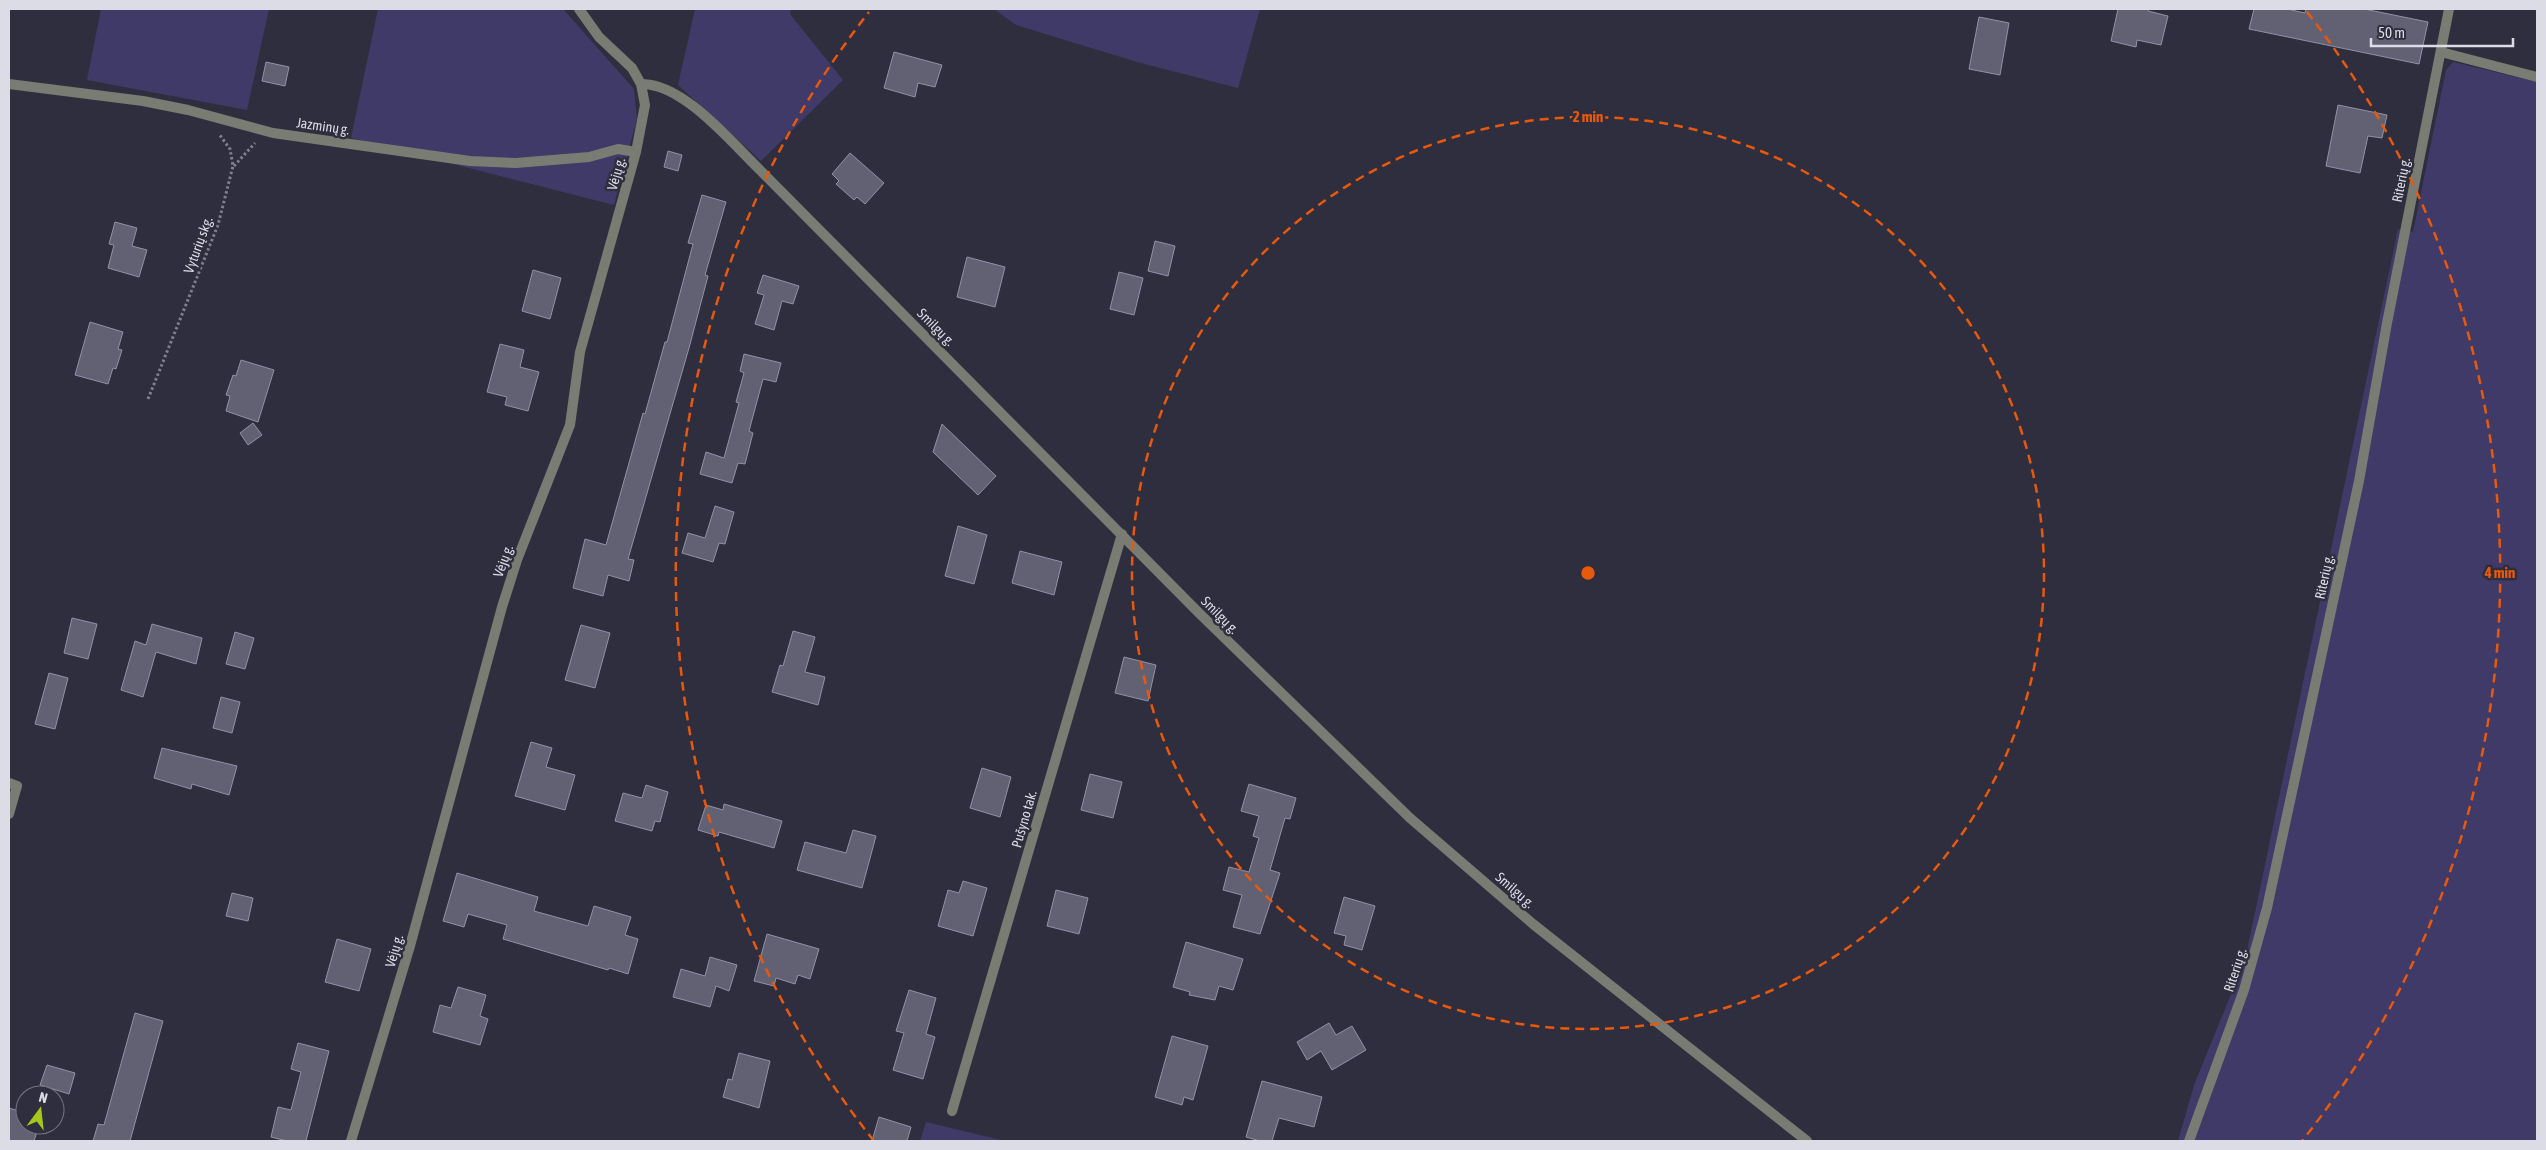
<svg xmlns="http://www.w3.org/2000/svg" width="2546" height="1150" font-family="'Asap Condensed',sans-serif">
	<rect width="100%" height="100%" fill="#2f2e3e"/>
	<path fill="#3f3a68" d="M101,9H269L247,110L87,80Z
		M378,9H563L634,89L637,119L614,205L351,138Z
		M695,9H791L790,14L843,80L761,161L678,85Z
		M994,9H1260L1238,88L1137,62L1016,25Z
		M2453,62L2537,82V1141H2178L2194,1085L2245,960L2398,229L2413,232L2446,70Z
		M926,1122L1005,1141H920Z"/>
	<path fill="#626174" stroke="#9291a6" d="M2118,9H2149L2148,11L2168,16L2161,45L2137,40L2136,47L2111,41Z
		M2254,9H2287L2305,13L2306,9H2364L2428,22L2419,64L2249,29Z
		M1979,17L2009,23L2000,75L1969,69Z
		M894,52L942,65L935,87L918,83L915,97L884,88Z
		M266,62L289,67L285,86L262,81Z
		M2338,105L2387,115L2382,138L2368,136L2360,173L2326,166Z
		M668,151L682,155L678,171L664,167Z
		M850,153L884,183L865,204L857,197L854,200L836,184L839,181L832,174Z
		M702,195L726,202L705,275L708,276L689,348L628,559L634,560L629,581L608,575L603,596L573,588L585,539L606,545L643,413L645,414L665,342H667L693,244L688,243Z
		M115,222L137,228L132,246L147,250L139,277L108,268L114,245L109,244Z
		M1155,241L1175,246L1168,276L1148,271Z
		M967,257L1005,267L995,307L957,297Z
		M533,270L561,278L550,319L522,311Z
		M1119,272L1143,278L1134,315L1110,309Z
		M763,275L799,286L793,304L782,301L774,330L755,324L764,295L757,293Z
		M90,322L123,332L118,349L122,350L116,369L113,368L108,384L75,375Z
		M500,344L524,350L520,367L539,372L528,411L505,405L507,397L487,392Z
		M744,354L781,363L776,382L763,379L749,431L753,433L745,464L738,463L732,483L700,474L706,452L724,458L739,403L736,402L744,373L740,371Z
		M241,360L274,370L258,422L226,411L230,396L226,395L233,375L236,376Z
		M253,423L262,435L248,445L240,433Z
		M942,424L996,476L978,495L933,452Z
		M715,506L734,512L725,544L719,543L713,562L682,553L688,533L705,538Z
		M958,526L987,535L974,584L945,576Z
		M1020,551L1062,562L1054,595L1012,583Z
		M72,618L97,624L88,659L64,653Z
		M152,624L202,638L196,664L156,652L143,697L121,690L135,641L146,645Z
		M581,625L610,633L595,688L565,680Z
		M793,631L815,637L805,672L825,677L818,705L772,692L780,665L783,666Z
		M235,632L254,638L245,669L226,664Z
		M1124,657L1156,665L1148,701L1115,693Z
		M49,673L68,678L55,729L35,724Z
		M221,697L240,702L232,733L213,728Z
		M531,742L552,748L546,767L575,775L565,810L515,796Z
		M162,748L237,766L229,795L192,784L191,789L154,778Z
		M982,768L1011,777L1000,817L970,808Z
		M1090,774L1122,782L1113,818L1081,810Z
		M1249,784L1296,798L1290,819L1285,818L1270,870L1280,873L1260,934L1233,927L1242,895L1223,890L1229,867L1249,872L1259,838L1253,836L1259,816L1241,811Z
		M646,785L668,792L660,822L655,821L652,831L615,821L623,793L642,798Z
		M724,804L782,821L774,848L719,832L718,836L698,830L706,805L723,810Z
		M853,830L876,836L862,888L797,870L805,842L846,853Z
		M457,873L538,897L534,911L588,926L594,906L631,917L625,935L638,939L628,974L609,968L608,970L503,939L507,925L468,914L464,927L443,921Z
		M963,881L987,888L973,936L938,926L948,890L959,893Z
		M1056,890L1088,898L1079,934L1047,926Z
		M232,893L253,898L248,921L226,916Z
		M1344,897L1375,906L1362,950L1344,945L1346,936L1334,933Z
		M767,934L819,949L810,979L798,975L795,984L776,978L774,986L754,981Z
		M337,939L371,949L359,991L325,982Z
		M1186,942L1243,959L1233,990L1219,986L1215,1000L1189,995L1190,992L1173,987Z
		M710,957L737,965L729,991L716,986L710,1007L673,997L681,969L705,976Z
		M458,987L486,995L480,1016L488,1019L480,1045L433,1032L440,1005L451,1008Z
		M909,990L936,998L926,1034L935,1037L923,1079L893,1070L904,1033L896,1031Z
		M135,1013L163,1021L130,1141H93L98,1124L104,1125Z
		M1329,1023L1336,1035L1352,1026L1366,1050L1332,1070L1321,1051L1307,1060L1297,1042Z
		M1172,1036L1208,1046L1193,1100L1184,1097L1182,1105L1155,1097Z
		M298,1043L329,1051L306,1141H287L271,1137L278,1107L291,1110L301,1072L291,1069Z
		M739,1053L770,1061L759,1108L723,1097L728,1079L732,1080Z
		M47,1065L75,1073L69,1094L40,1085Z
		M1262,1081L1322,1097L1314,1127L1279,1118L1272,1141H1260L1246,1137Z
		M9,1108L25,1113V1125H39L34,1141H9Z
		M879,1117L911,1127L907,1141H872Z"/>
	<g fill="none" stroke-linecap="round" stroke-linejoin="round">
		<path stroke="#7f7f8d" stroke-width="3" stroke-dasharray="2.5 2.5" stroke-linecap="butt" d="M234,166L255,143
			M148,399L218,225L233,166L230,149L219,134"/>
		<path stroke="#797c73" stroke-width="10" d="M2441,52L2537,77
			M9,84L143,101L188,110L273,133L470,161L516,163L589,157L618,149L636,152
			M641,84C683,83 731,142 760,170L1199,613L1410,818L1533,924L1807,1141
			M9,783L17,786L9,814
			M952,1111L1122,534
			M351,1141L410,946L502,607L517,560L570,425L580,352L636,152L645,105L641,84L632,68L599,37L579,9
			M2189,1141L2244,990L2267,908L2359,481L2387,323L2449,9"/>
	</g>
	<g fill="none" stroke="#e8590c" stroke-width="2.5" stroke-dasharray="9 6">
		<circle cx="1588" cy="573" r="456"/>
		<path d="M874 1141A912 912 0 0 1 869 12M2307 12A912 912 0 0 1 2302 1141"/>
	</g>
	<g text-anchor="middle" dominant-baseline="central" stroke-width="5" stroke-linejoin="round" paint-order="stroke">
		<g font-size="14" fill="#dcdce7" stroke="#2f2e3e">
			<text transform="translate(323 126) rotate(8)">Jazminų g.</text>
			<text transform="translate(616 174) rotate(-74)">Vėjų g.</text>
			<text transform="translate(2401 180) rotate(-79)">Riterių g.</text>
			<text transform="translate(198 245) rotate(-70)">Vyturių skg.</text>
			<text transform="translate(936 327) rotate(45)">Smilgų g.</text>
			<text transform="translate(503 561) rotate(-70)">Vėjų g.</text>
			<text transform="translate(2324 577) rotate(-78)">Riterių g.</text>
			<text transform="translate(1220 615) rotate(45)">Smilgų g.</text>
			<text transform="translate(1024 819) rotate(-74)">Pušyno tak.</text>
			<text transform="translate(1515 890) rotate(41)">Smilgų g.</text>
			<text transform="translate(394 951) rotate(-74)">Vėjų g.</text>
			<text transform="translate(2235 970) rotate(-72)">Riterių g.</text>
		</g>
	</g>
	<circle cx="1588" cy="573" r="8" fill="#e8590c" stroke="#2f2e3e" stroke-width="2.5"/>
	<g font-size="15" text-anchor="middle" font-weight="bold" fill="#e8590c" stroke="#2f2e3e" stroke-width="5" stroke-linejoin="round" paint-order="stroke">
		<text x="1588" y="122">2 min</text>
		<text x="2500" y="578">4 min</text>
	</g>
	<rect width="2546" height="1150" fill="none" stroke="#dcdce7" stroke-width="20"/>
	<g transform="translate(40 1110) rotate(15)"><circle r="24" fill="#2f2e3e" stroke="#747482"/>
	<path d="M0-4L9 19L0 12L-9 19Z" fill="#a8c71c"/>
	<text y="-8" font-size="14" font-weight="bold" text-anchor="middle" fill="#dcdce7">N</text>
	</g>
	<path d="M2371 38v8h142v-8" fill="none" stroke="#dcdce7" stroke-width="2.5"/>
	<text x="2378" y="38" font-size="15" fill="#dcdce7" stroke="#2f2e3e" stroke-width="4" paint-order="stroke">50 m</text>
</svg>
